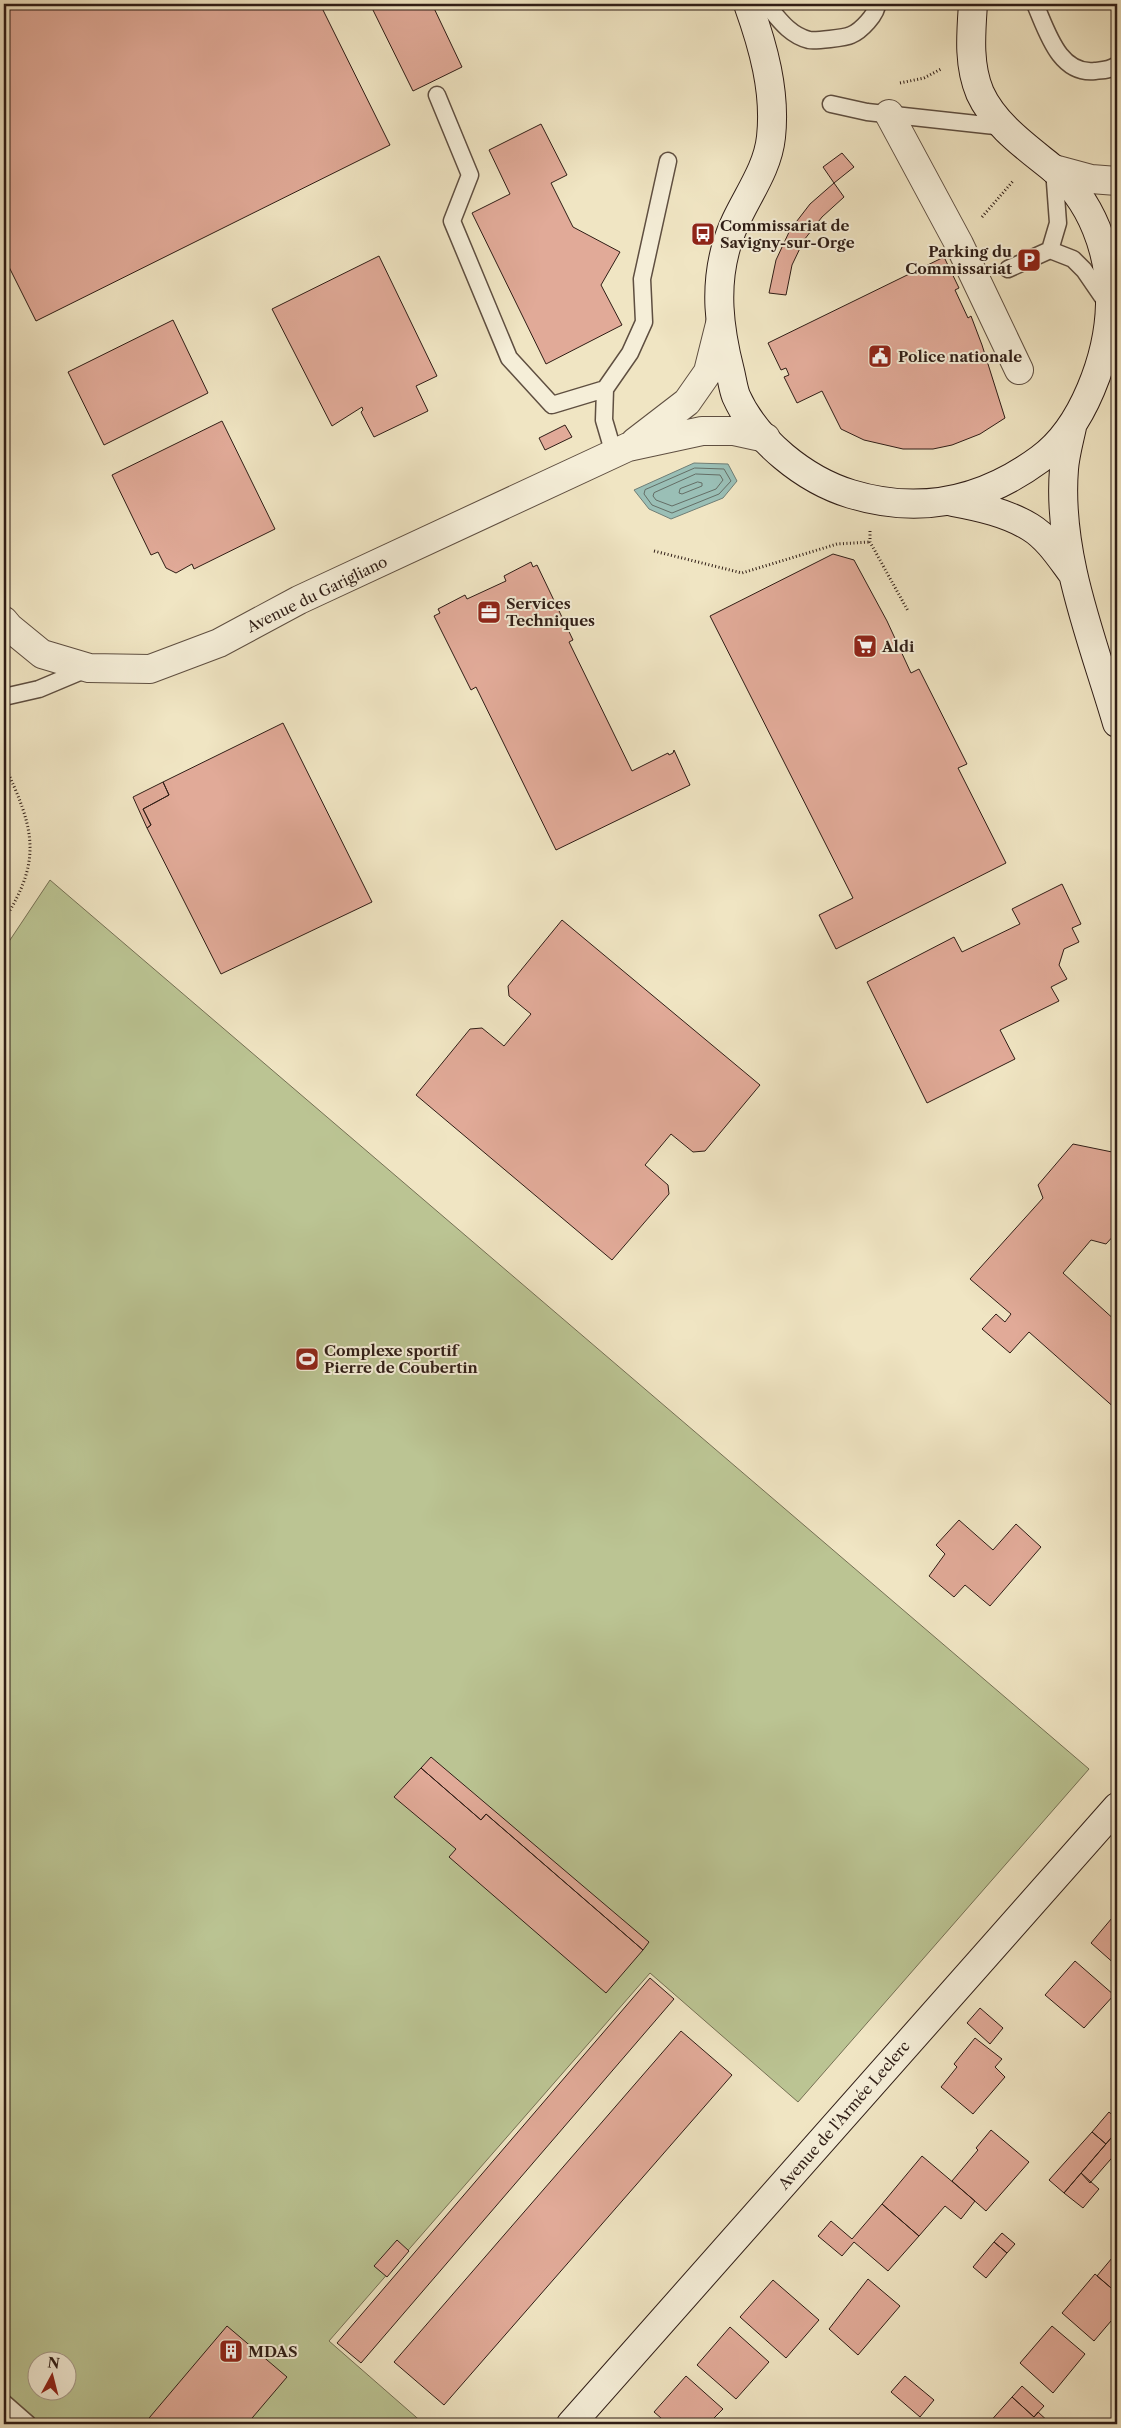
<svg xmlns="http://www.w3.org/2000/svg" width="1121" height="2428" font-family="'Libre Caslon Text',serif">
	<rect width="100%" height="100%" fill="#f0e5c3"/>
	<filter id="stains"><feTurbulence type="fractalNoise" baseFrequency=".004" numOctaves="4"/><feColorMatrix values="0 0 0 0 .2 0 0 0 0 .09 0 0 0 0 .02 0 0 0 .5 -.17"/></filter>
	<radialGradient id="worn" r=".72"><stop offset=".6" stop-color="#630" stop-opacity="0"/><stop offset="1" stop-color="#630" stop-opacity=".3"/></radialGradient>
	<path fill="#bbc493" stroke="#757054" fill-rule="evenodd" d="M50,880L1089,1769L798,2102L650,1973L329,2341L424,2424H4V949ZM38,2360H68V2390H38Z"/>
	<path fill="#9abfb6" stroke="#6f7e76" d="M694,463L728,464L737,481L723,498L671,519L649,509L634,490Z"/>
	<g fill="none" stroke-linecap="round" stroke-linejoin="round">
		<path stroke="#646e66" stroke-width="1" d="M695,468L724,469L731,481L719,494L672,513L652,505L644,494L645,490Z
			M696,474L720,475L723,480L716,489L672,506L656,500L653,496L654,493Z
			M698,482L702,483V486L682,494L679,493L680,489Z"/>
	</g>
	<path fill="#e1aa98" stroke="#2f1d16" d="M4,4H320L390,145L36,321L4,257Z
		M370,4H432L462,67L413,91Z
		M541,124L567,175L551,183L573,227L620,252L601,285L622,325L546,364L472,213L510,194L489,150Z
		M842,153L854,167L834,183L823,167Z
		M834,183L844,197L822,217L804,240L792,265L786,295L769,293L776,260L790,230L810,204Z
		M379,256L437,376L416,386L428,411L374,437L361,412L363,410L362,407L332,426L272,309Z
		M944,257L959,288L955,290L968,318L971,316L982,345L1005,418L980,434L952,445L933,449H903L864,440L841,429L822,391L797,403L784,377L789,375L786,368L781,370L768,343Z
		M173,320L208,393L104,445L68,372Z
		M222,421L275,529L194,569L192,564L176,573L166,568L158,552L151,555L112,475Z
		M565,425L572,437L545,450L539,438Z
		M833,554L854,560L887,621L911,673L919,669L967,764L958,768L1006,863L836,949L819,915L853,898L710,616Z
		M531,562L533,567L537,565L573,640L569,642L632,771L668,753L669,755L673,753L674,750L690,785L556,850L476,687L471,690L434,616L440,613L438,609L465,595L467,599L506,581L504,576Z
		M283,723L372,902L221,974L147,828L151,825L143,809L169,795L163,782Z
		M163,782L169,795L143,809L151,825L147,828L133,797Z
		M1062,884L1081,924L1072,928L1079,942L1064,949L1059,965L1067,979L1051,987L1059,1001L1000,1030L1015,1059L927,1103L867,982L954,937L962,952L1020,924L1012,909Z
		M562,920L760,1085L705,1151L693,1152L671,1134L645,1165L668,1185L669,1194L612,1260L416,1095L470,1029L482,1028L504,1046L531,1014L509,996L508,986Z
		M1073,1144L1117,1153V1232L1106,1244L1091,1240L1063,1273L1117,1322V1410L1029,1332L1010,1353L982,1329L996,1314L1005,1322L1011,1314L970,1279L1043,1198L1038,1185Z
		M959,1520L993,1550L1016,1524L1041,1547L990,1606L965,1585L954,1597L929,1576L945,1554L936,1545Z
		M431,1757L649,1942L643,1950L486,1814L481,1820L421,1768Z
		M421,1768L481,1820L486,1814L643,1950L606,1993L449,1857L456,1849L394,1797Z
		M1117,1912V1966L1091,1943Z
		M1075,1961L1114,1995L1084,2028L1045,1995Z
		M650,1978L674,1999L361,2363L337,2343Z
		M980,2008L1003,2028L990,2044L967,2023Z
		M681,2031L732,2075L444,2405L394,2362Z
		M975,2038L1002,2059L995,2067L1005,2077L973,2114L941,2087L957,2067L954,2064Z
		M1109,2112L1117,2119V2131L1106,2144L1092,2132Z
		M991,2130L1029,2162L986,2211L952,2181L978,2150L976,2148Z
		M1117,2131V2152L1090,2183L1081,2173Z
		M1092,2132L1106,2144L1064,2193L1049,2180Z
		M922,2156L975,2201L961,2219L945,2206L919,2236L882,2204Z
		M1081,2173L1099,2189L1083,2208L1064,2193Z
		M882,2204L919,2236L888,2271L854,2242L842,2256L818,2236L831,2221L852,2239Z
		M1002,2233L1015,2244L1007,2253L994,2242Z
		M397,2240L409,2251L387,2277L374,2266Z
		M994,2242L1007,2253L986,2278L973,2267Z
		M1117,2252V2293L1097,2276Z
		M1095,2274L1117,2293V2314L1094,2341L1062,2313Z
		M868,2279L900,2306L858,2355L829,2329Z
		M773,2280L819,2320L786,2358L740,2317Z
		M227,2326L287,2377L247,2424H144Z
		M1052,2326L1085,2354L1053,2393L1020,2363Z
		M730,2327L769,2362L736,2399L697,2365Z
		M686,2376L723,2409L710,2422L713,2424H668L654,2412Z
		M905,2376L934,2400L920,2417L891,2392Z
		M1022,2386L1044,2406L1034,2417L1012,2397Z
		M1012,2397L1034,2417L1038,2412L1051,2424H988Z"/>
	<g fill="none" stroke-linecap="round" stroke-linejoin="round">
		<g stroke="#5f4f41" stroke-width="19">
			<path id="lane" d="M766,4C778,18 789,35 809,40C815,41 845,38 851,35C861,31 877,14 877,4
				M1035,4C1047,31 1059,75 1095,71C1104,70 1110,70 1117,65
				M437,95L470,175L452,221L509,358L552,405L605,389
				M831,104L867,112L1004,127
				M1050,250L1073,259L1084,270L1108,305
				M1008,269L1050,250L1058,223L1054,169
				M614,454L604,420L605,389L630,353L644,322L642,279L668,161
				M4,697L39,689L89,668
				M4,2403L28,2424"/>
		</g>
		<g stroke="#5f4f41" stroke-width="30">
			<path id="street" d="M889,114L959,244L1019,370
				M1054,169L1091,179L1117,181
				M635,442L687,402L708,372L720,324
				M4,621L9,627L42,654L89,668L150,669L219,643L299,600L628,447L702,431H734L766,438"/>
		</g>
		<g stroke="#2f1d16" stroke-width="30">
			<path id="secondary" d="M748,4C763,46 776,91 771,137C767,176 737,207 727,244C714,286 719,328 730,371C732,379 733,388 736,396C756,441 805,480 851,494C920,515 983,501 1040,459C1083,428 1109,356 1110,304C1111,253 1092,199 1051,167C1025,146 994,124 980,93C968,65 971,33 973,4
				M1072,427C1069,441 1065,455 1064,469C1057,555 1093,641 1117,723
				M953,502C980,507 1007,513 1030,527C1048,538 1060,557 1072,573
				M571,2424L1117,1807"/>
		</g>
		<path stroke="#2f1d16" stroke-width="3" stroke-dasharray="1 2.5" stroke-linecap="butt" d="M900,83L924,78L941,69
			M982,217L1014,180
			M870,531V542L908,611
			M654,551L742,573L837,544L870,542
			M4,764C33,827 44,858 4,920"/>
		<use href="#lane" stroke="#f5eed8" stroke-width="16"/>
		<use href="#street" stroke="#f5eed8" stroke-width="28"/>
		<use href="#secondary" stroke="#f5eed8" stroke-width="28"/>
	</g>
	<defs>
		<g id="bus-square" transform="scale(1.25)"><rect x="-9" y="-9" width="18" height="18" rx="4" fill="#8f2418" stroke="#f5eed8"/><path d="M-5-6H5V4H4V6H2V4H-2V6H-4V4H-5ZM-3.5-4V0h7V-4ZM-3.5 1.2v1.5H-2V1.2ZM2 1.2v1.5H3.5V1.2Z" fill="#fff"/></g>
		<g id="parking-square" transform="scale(1.25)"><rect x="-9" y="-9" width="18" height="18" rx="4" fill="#8f2418" stroke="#f5eed8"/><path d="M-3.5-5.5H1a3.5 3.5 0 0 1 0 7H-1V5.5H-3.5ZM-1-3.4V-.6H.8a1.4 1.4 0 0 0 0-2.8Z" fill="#fff"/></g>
		<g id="civic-square" transform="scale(1.25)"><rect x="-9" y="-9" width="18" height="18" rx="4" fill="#8f2418" stroke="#f5eed8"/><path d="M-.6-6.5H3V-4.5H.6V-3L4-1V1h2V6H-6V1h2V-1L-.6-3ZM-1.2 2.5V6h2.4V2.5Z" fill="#fff"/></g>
		<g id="office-square" transform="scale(1.25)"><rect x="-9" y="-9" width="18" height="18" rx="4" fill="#8f2418" stroke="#f5eed8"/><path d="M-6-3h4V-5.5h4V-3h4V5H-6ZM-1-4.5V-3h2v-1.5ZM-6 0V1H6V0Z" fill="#fff"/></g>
		<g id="supermarket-square" transform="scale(1.25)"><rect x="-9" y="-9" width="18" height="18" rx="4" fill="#8f2418" stroke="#f5eed8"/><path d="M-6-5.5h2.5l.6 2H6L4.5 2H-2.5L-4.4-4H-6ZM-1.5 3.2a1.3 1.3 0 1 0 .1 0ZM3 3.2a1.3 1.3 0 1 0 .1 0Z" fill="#fff"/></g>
		<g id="stadium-square" transform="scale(1.25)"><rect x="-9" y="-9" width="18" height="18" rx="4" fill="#8f2418" stroke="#f5eed8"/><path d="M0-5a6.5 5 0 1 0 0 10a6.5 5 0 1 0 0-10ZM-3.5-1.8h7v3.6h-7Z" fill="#fff"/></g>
		<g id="building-square" transform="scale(1.25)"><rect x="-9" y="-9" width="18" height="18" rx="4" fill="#8f2418" stroke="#f5eed8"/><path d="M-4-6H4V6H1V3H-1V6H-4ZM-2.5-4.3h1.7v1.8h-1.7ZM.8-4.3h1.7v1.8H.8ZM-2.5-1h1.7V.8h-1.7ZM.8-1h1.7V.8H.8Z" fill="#fff"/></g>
	</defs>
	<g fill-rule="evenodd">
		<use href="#bus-square" x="703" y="234"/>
		<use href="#parking-square" x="1029" y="260"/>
		<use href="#civic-square" x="880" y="356"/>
		<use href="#office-square" x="489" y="612"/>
		<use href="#supermarket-square" x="865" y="646"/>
		<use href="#stadium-square" x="307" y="1359"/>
		<use href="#building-square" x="231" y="2351"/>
	</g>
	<g text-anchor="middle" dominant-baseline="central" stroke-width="4" stroke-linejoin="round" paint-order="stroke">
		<g font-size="15" font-weight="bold" fill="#2f1d16" stroke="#f5eed8" text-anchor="start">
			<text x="720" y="225">Commissariat de<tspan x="720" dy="17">Savigny-sur-Orge</tspan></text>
			<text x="1012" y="251" text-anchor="end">Parking du<tspan x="1012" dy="17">Commissariat</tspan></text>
			<text x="898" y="356">Police nationale</text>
			<text x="506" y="603">Services<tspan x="506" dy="17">Techniques</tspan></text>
			<text x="882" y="646">Aldi</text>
			<text x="324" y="1350">Complexe sportif<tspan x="324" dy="17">Pierre de Coubertin</tspan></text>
			<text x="248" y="2351">MDAS</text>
		</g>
		<g font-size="15" fill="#2f1d16" stroke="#f5eed8">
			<text transform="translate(317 594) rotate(-26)">Avenue du Garigliano</text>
			<text transform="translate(844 2115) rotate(-49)">Avenue de l'Armée Leclerc</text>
		</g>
	</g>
	<rect width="1121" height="2428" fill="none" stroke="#f0e5c3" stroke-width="20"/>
	<rect x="5" y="5" width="1111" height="2418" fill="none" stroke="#2f1d16" stroke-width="2.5"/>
	<rect x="10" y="10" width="1101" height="2408" fill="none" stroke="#2f1d16"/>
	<g transform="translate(52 2376) rotate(7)"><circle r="24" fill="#f5eed8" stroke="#a69a8a"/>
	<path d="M0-4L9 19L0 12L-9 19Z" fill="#8f2418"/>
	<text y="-8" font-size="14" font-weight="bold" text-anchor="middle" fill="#2f1d16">N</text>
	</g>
	<rect width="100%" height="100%" filter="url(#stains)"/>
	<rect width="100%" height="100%" fill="url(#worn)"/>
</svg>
